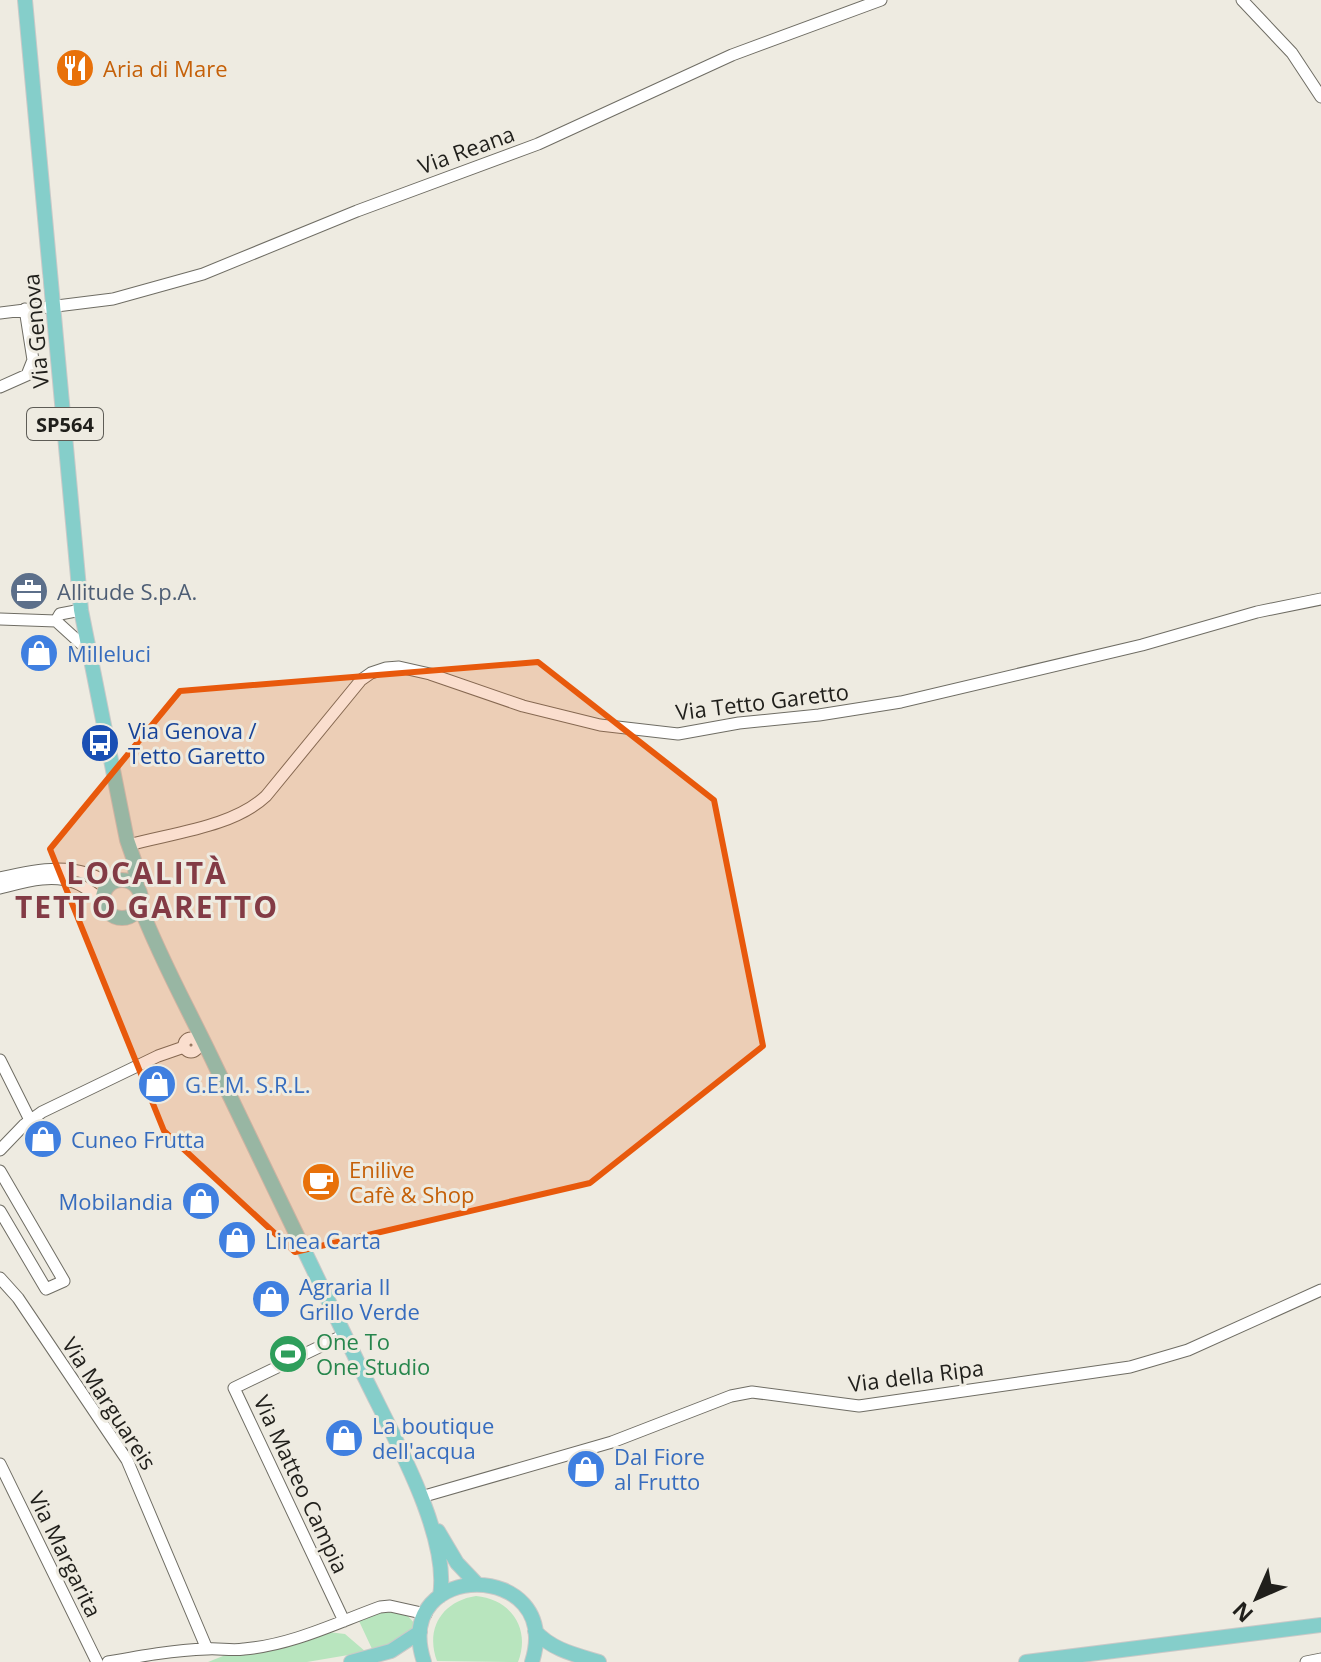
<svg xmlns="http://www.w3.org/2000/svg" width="1321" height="1662" font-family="'Open Sans',sans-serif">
	<rect width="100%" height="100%" fill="#eeebe1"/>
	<path fill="#b8e5be" d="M476,1596C511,1599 531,1629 518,1662L437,1661C425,1629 442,1601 476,1596Z
		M387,1610L407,1615L415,1624V1627L401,1640L373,1651L359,1621Z
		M328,1632L345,1634L366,1652L307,1662H208L228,1654Z"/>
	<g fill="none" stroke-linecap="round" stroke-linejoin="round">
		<g stroke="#6f6d64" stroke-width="13">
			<path id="minor" d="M1242,0L1292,53L1321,97
				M0,313L113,299L203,274L357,211L538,144L732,55L881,0
				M0,387L27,375L33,360L25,309
				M0,619L56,621L89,651
				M56,621L60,614L81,610
				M129,845C172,833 233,827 266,796L361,680L371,673L386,668L399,667L430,674L523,706L600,725L678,734L739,723L819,715L901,702L1142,645L1257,612L1321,599
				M0,878C36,869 78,861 110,885
				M0,888C24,882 52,873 76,883C86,887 94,895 103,900
				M184 1045a7 7 0 1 1 14 0a7 7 0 1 1-14 0Z
				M0,1060L30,1120
				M0,1150L24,1125L42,1112L158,1056L184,1047
				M0,1171L64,1281L46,1289L0,1211
				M0,1278L18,1298L127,1460L207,1649
				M0,1464L97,1662
				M421,1497L612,1442L731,1396L752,1392L859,1406L1130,1367L1188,1350L1321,1290
				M344,1621L234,1388L344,1335
				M108,1662C141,1656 174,1650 207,1649C219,1648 232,1651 244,1649C292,1645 336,1623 380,1607L390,1606L426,1614
				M1306,1662L1321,1659"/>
		</g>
		<g stroke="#c9c9c8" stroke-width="16">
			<path id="major" d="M25,0L81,610L127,840L134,860L137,887
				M103 899a19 19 0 1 1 38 0a19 19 0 1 1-38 0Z
				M140,906C161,961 190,1012 215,1065C264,1165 311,1265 359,1365C386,1424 451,1532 440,1596
				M438,1531L457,1563L476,1583
				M535,1631C552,1650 576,1655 599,1662
				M351,1662L391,1651L420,1632
				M424,1662C390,1558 564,1560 532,1662
				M1026,1662L1321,1625"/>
		</g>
		<use href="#minor" stroke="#fff" stroke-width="11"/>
		<use href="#major" stroke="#85ceca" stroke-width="14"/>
	</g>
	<path fill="#e8590c" fill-opacity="0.2" stroke="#e8590c" stroke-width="6" stroke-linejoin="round" d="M538,662L714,800L763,1046L590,1183L295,1252L164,1131L50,849L180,691Z"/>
	<defs>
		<g id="restaurant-disc" transform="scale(2)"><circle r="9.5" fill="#e8710a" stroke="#eeebe1"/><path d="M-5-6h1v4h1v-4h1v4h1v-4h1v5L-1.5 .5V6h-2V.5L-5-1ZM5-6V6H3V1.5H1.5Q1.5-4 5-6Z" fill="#fff"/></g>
		<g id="office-disc" transform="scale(2)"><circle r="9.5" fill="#5c6f8a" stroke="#eeebe1"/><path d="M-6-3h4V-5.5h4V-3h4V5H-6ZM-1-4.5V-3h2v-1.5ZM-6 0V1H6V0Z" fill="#fff"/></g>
		<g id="shop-disc" transform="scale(2)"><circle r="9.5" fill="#3f7fe0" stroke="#eeebe1"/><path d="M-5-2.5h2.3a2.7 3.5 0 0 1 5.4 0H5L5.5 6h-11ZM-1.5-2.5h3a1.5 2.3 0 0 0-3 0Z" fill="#fff"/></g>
		<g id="bus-disc" transform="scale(2)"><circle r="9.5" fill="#1a4fb4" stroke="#eeebe1"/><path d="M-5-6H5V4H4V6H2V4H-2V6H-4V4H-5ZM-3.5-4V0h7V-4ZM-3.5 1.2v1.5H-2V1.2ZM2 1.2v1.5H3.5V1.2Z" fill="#fff"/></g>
		<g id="cafe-disc" transform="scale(2)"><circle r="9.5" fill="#e8710a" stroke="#eeebe1"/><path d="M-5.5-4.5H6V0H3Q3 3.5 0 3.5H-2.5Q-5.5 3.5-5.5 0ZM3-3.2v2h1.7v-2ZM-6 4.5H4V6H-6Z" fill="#fff"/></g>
		<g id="stadium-disc" transform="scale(2)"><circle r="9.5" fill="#2e9e5b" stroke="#eeebe1"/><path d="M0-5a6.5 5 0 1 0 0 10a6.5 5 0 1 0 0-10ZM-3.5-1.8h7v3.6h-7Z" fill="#fff"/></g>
	</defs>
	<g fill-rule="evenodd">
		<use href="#restaurant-disc" x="75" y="68"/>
		<use href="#office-disc" x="29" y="591"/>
		<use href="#shop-disc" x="39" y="653"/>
		<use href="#bus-disc" x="100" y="743"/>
		<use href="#shop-disc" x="157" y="1084"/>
		<use href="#shop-disc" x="43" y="1139"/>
		<use href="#cafe-disc" x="321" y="1182"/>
		<use href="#shop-disc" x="201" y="1201"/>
		<use href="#shop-disc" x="237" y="1240"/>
		<use href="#shop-disc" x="271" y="1299"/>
		<use href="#stadium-disc" x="288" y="1354"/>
		<use href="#shop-disc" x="344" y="1438"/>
		<use href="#shop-disc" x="586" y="1469"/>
	</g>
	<g text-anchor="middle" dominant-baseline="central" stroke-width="6" stroke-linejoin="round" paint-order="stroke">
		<rect fill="#eeebe1" stroke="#5e5c56" stroke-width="2" x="27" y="408" width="76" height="32" rx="6"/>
		<g font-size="20" font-weight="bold" fill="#201f1b">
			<text x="65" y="424">SP564</text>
		</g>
		<g font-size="22" fill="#c56008" stroke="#eeebe1" text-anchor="start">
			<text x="103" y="68">Aria di Mare</text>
			<text x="349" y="1169">Enilive<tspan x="349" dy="25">Cafè &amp; Shop</tspan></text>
		</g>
		<g font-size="22" fill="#201f1b" stroke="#eeebe1">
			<text transform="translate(466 149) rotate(-20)">Via Reana</text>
			<text transform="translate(35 331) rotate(-95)">Via Genova</text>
			<text transform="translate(762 701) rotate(-7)">Via Tetto Garetto</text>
			<text transform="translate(916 1375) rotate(-7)">Via della Ripa</text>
			<text transform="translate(110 1403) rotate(57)">Via Marguareis</text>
			<text transform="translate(302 1484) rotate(65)">Via Matteo Campia</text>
			<text transform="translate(66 1554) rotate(64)">Via Margarita</text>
		</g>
		<g font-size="22" fill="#4e5e75" stroke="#eeebe1" text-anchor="start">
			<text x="57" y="591">Allitude S.p.A.</text>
		</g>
		<g font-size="22" fill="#366cbe" stroke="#eeebe1" text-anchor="start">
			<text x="67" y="653">Milleluci</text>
			<text x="185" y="1084">G.E.M. S.R.L.</text>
			<text x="71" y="1139">Cuneo Frutta</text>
			<text x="173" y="1201" text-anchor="end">Mobilandia</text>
			<text x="265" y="1240">Linea Carta</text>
			<text x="299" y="1286">Agraria Il<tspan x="299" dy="25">Grillo Verde</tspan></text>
			<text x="372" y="1425">La boutique<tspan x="372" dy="25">dell'acqua</tspan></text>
			<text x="614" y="1456">Dal Fiore<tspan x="614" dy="25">al Frutto</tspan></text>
		</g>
		<g font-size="22" fill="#164399" stroke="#eeebe1" text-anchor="start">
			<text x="128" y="730">Via Genova /<tspan x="128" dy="25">Tetto Garetto</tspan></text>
		</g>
		<g font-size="22" fill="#27864d" stroke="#eeebe1" text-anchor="start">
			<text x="316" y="1341">One To<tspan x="316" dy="25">One Studio</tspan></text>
		</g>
		<g font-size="30" font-weight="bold" letter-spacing="2" fill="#833b45" stroke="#eeebe1">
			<text x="147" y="872">LOCALITÀ<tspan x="147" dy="34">TETTO GARETTO</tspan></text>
		</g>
	</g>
	<g transform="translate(1257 1598) rotate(225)" stroke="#eeebe1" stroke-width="6" paint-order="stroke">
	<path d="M0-6L14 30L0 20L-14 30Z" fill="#201f1b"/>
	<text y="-12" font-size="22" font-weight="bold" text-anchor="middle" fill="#201f1b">N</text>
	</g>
</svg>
